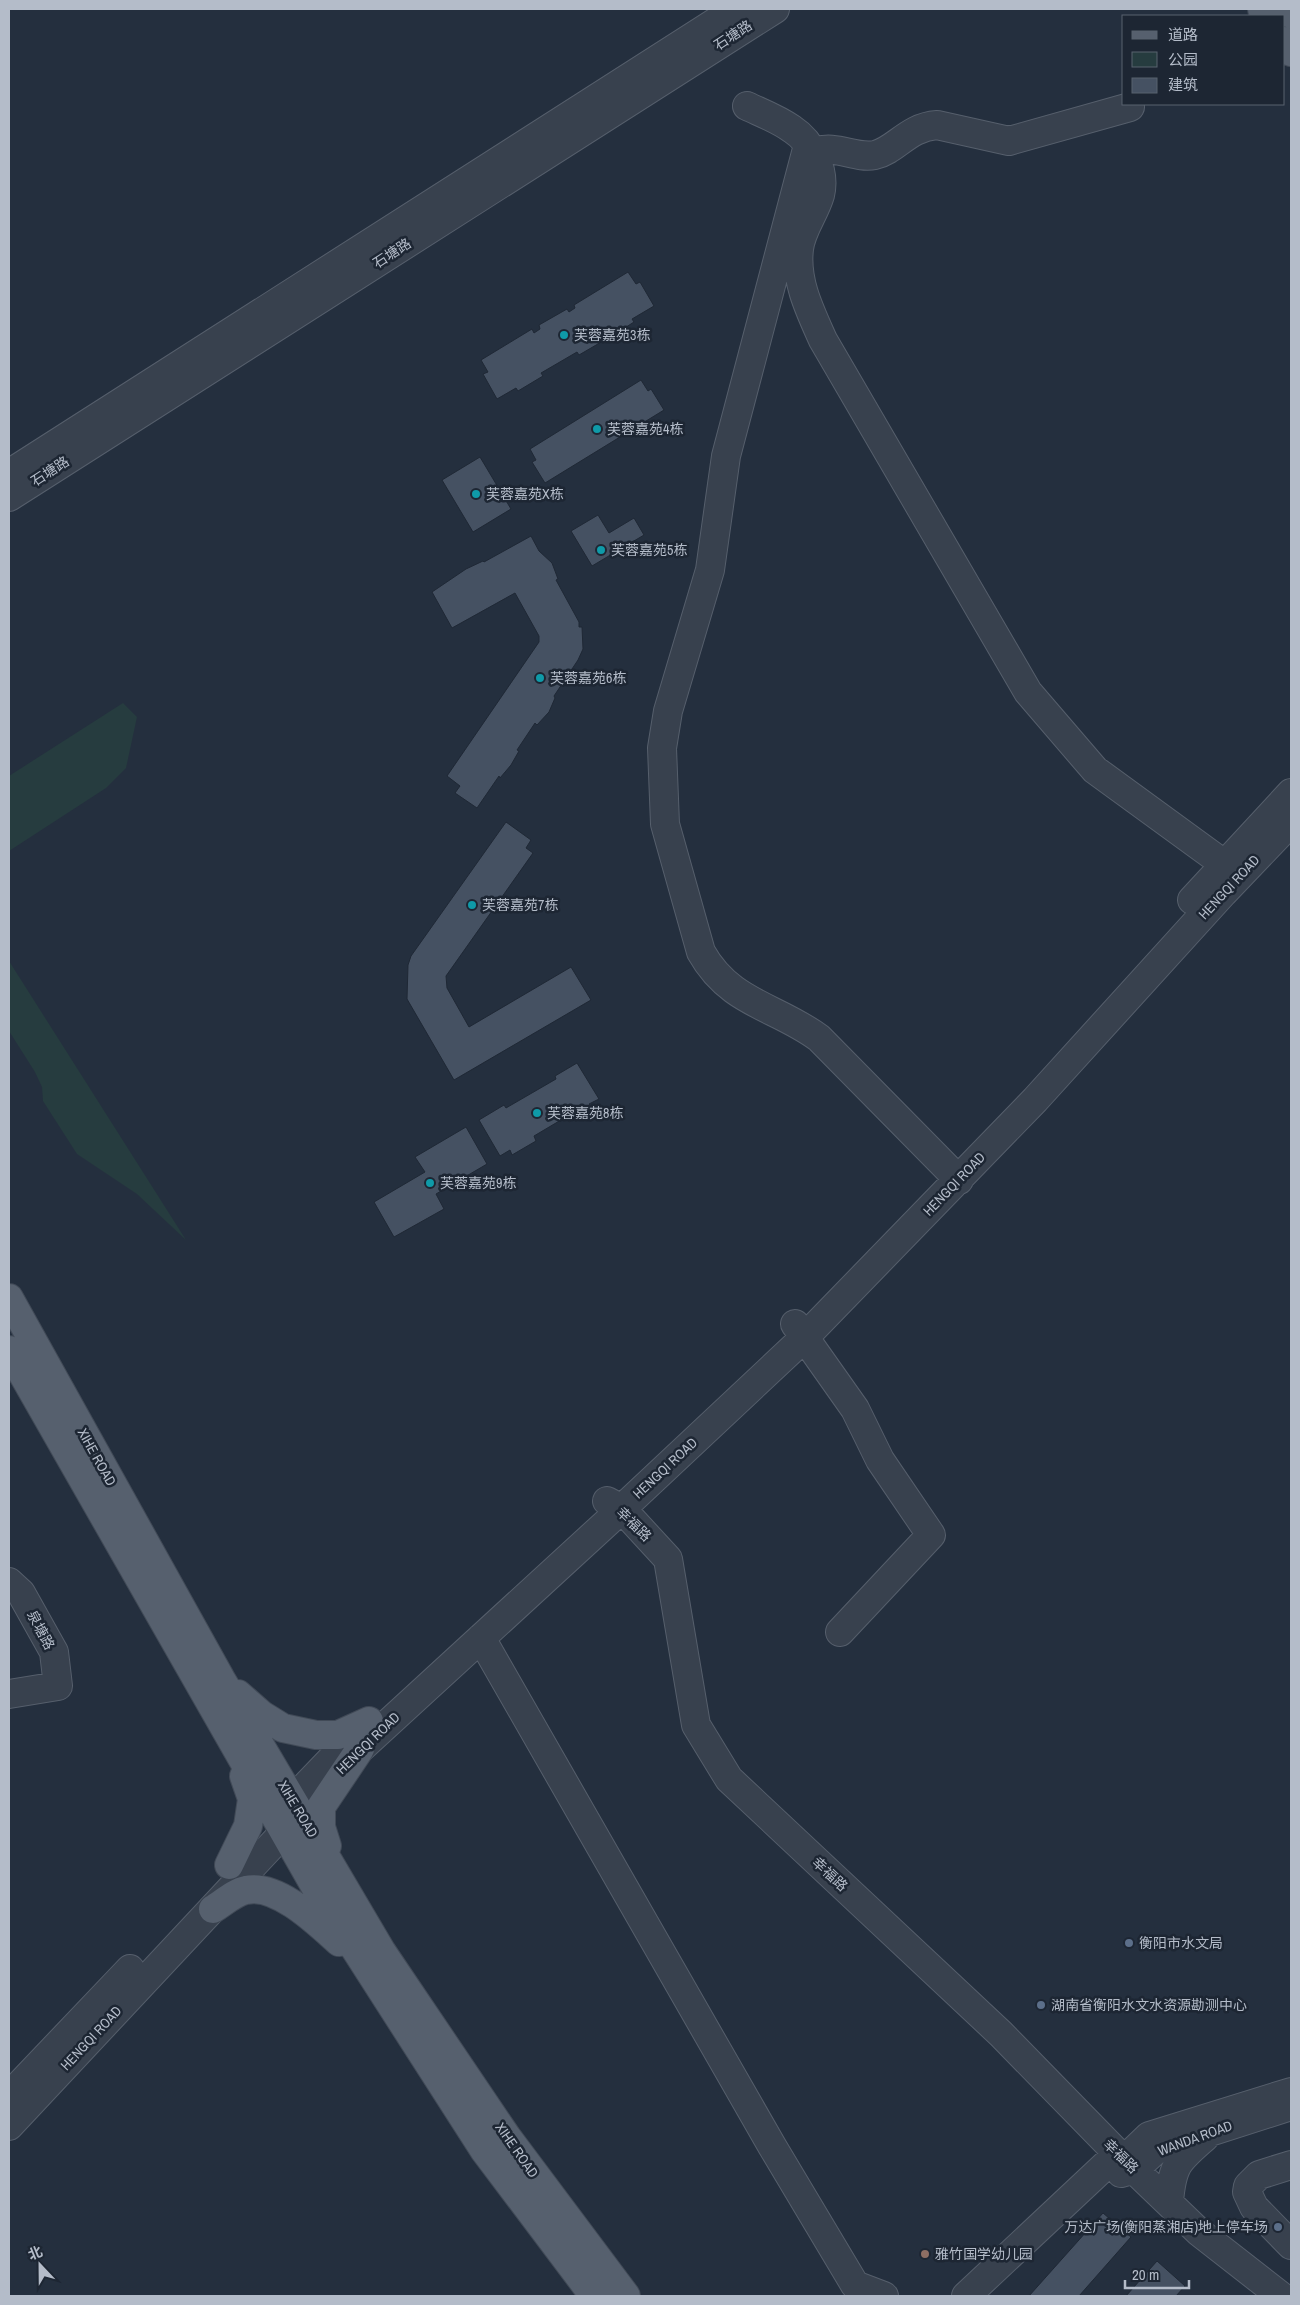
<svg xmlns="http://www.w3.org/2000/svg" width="1300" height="2305" font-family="'Archivo Narrow','Noto Sans SC',sans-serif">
	<rect width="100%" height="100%" fill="#242f3e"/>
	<path fill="#263c3f" d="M123,703L137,717L126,768L106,788L9,851V776Z
		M9,961L186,1240L137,1194L77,1154L43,1101L42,1087L35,1072L9,1031Z"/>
	<path fill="#455162" stroke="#1f2835" d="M628,272L636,284L640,282L654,306L632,319L634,322L620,331L618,328L601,338L603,341L579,355L577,352L541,373L543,376L518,391L516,388L497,399L483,374L488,372L481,360L532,329L534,333L540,329L539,325L567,309L569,312L575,308L574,305Z
		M641,380L648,391L651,389L664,410L545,483L532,462L536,460L530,449Z
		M480,457L511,509L473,532L442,480Z
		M598,515L609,533L634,518L644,535L592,566L571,531Z
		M531,536L539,551L552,563L558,579L556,580L579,622V627H582L583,649L578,660L554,696L555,698L549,712L537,725L535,723L517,750L519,751L511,765L500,778L499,776L477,808L455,793L460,786L447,776L539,642V636L515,593L452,628L432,592L466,569L483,561L484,562Z
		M506,822L531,840L526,848L533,853L446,976L447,988L469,1027L571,967L591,1000L454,1080L407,999L408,965L411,956Z
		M577,1063L599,1099L589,1104L592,1108L569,1122L566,1117L534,1136L536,1141L512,1155L510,1150L500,1156L479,1120L504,1105L506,1108L556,1079L555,1076Z
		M466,1127L487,1164L436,1194L444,1209L394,1237L374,1202L425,1172L415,1157Z
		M1103,2213L1131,2237L1079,2296H1029Z
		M1157,2261L1185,2286L1176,2296H1126Z"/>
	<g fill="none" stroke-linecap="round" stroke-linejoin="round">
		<g stroke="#565f6c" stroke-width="30">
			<path id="minor" d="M747,106C762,113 778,119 792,129C812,142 826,171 820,195C815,213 801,230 799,249C795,281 810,311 823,340L1028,692L1095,770L1224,864
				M808,145L726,456L710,570L668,711L662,748L665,824L701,952C730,1004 776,1006 819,1038L959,1180
				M814,152C837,144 854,159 875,155C896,150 908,127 937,125L1009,141L1130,107
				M15,470L736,9
				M9,497L775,9
				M1192,900L1291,793
				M795,1324L855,1409L880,1460L931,1535L840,1632
				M607,1501L622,1509L668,1559L696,1725L729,1779L1001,2034L1124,2160L1199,2232L1281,2296
				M9,1582L21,1593L54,1652L58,1686L9,1694
				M481,1638L772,2146L855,2285L884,2296
				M344,1766L360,1749L613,1517L805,1337L1035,1100L1223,893L1291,822
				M276,1817L350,1740
				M1291,2092L1149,2136L1124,2160L1121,2173L1135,2169L1157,2149L1291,2106
				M9,2096L130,1969
				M9,2126L300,1815
				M1291,2165L1259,2175L1248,2186L1247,2192L1254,2207L1291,2245
				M1169,2202C1172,2165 1178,2160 1205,2137
				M966,2296L1110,2161"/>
		</g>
		<g stroke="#414a57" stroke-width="30">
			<path id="major" d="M1262,9L1267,16
				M1287,9L1291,14
				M1284,41L1291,52
				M9,1298L221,1679L382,1952L507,2137L626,2296
				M9,1350L316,1888L484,2150L594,2296
				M238,1694L262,1715L283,1728L316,1735H338L369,1721
				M327,1846L321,1827V1807L360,1749
				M229,1865L248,1826L252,1799L244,1776
				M213,1909C223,1903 235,1892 246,1890C277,1883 318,1923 339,1942"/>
		</g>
		<use href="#minor" stroke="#38414e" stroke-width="28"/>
		<use href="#major" stroke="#56606e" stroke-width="28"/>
	</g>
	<g fill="#0f9aa8" stroke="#1d2633" stroke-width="2">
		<circle cx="564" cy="335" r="5"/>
		<circle cx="597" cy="429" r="5"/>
		<circle cx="476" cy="494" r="5"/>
		<circle cx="601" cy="550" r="5"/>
		<circle cx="540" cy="678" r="5"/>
		<circle cx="472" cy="905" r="5"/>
		<circle cx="537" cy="1113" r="5"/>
		<circle cx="430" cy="1183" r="5"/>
	</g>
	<g fill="#5c6f8a" stroke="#1d2633" stroke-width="2">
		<circle cx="1129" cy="1943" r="5"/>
		<circle cx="1041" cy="2005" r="5"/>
		<circle cx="1278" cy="2227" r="5"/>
	</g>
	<circle fill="#8d6e63" stroke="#1d2633" stroke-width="2" cx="925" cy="2254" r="5"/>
	<g text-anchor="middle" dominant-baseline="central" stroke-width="5" stroke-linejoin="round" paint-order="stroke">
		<g font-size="14" fill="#b4bcc9" stroke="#1d2633">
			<text transform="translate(733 35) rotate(-33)">石塘路</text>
			<text transform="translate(392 253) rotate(-33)">石塘路</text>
			<text transform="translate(50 471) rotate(-33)">石塘路</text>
			<text transform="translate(1229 887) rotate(-47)">HENGQI ROAD</text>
			<text transform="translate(954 1184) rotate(-46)">HENGQI ROAD</text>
			<text transform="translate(97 1457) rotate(61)">XIHE ROAD</text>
			<text transform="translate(665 1468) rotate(-43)">HENGQI ROAD</text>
			<text transform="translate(634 1524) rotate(44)">幸福路</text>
			<text transform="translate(41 1630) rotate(62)">泉塘路</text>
			<text transform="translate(368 1743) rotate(-44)">HENGQI ROAD</text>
			<text transform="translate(298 1809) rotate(59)">XIHE ROAD</text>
			<text transform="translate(830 1874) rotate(43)">幸福路</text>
			<text transform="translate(91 2038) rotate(-47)">HENGQI ROAD</text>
			<text transform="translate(1195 2138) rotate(-20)">WANDA ROAD</text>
			<text transform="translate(517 2150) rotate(55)">XIHE ROAD</text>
			<text transform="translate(1121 2156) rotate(44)">幸福路</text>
		</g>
		<g font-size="14" fill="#b4bcc9" stroke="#1d2633" text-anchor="start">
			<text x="574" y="335">芙蓉嘉苑3栋</text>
			<text x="607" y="429">芙蓉嘉苑4栋</text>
			<text x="486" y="494">芙蓉嘉苑X栋</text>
			<text x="611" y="550">芙蓉嘉苑5栋</text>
			<text x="550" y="678">芙蓉嘉苑6栋</text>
			<text x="482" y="905">芙蓉嘉苑7栋</text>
			<text x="547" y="1113">芙蓉嘉苑8栋</text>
			<text x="440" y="1183">芙蓉嘉苑9栋</text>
			<text x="1139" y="1943">衡阳市水文局</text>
			<text x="1051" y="2005">湖南省衡阳水文水资源勘测中心</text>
			<text x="1268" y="2227" text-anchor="end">万达广场(衡阳蒸湘店)地上停车场</text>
			<text x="935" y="2254">雅竹国学幼儿园</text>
		</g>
	</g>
	<rect width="1300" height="2305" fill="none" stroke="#b4bcc9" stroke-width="20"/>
	<rect x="1122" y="15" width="162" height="90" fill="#1d2633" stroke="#59626f"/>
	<rect x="1132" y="31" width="25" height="8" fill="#56606e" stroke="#59626f"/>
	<text x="1168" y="40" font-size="15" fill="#b4bcc9">道路</text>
	<rect x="1132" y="52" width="25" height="15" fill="#263c3f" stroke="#59626f"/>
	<text x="1168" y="65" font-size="15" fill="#b4bcc9">公园</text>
	<rect x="1132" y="78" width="25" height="15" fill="#455162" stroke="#59626f"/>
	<text x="1168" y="90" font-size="15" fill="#b4bcc9">建筑</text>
	<g transform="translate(40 2265) rotate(338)" stroke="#1d2633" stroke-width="4" paint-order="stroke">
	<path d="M0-4L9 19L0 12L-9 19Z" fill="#b4bcc9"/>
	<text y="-8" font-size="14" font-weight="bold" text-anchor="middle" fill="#b4bcc9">北</text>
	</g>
	<path d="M1125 2280v8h64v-8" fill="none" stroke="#b4bcc9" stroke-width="2.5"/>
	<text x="1132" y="2280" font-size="15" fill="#b4bcc9" stroke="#1d2633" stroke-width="4" paint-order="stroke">20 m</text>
</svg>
